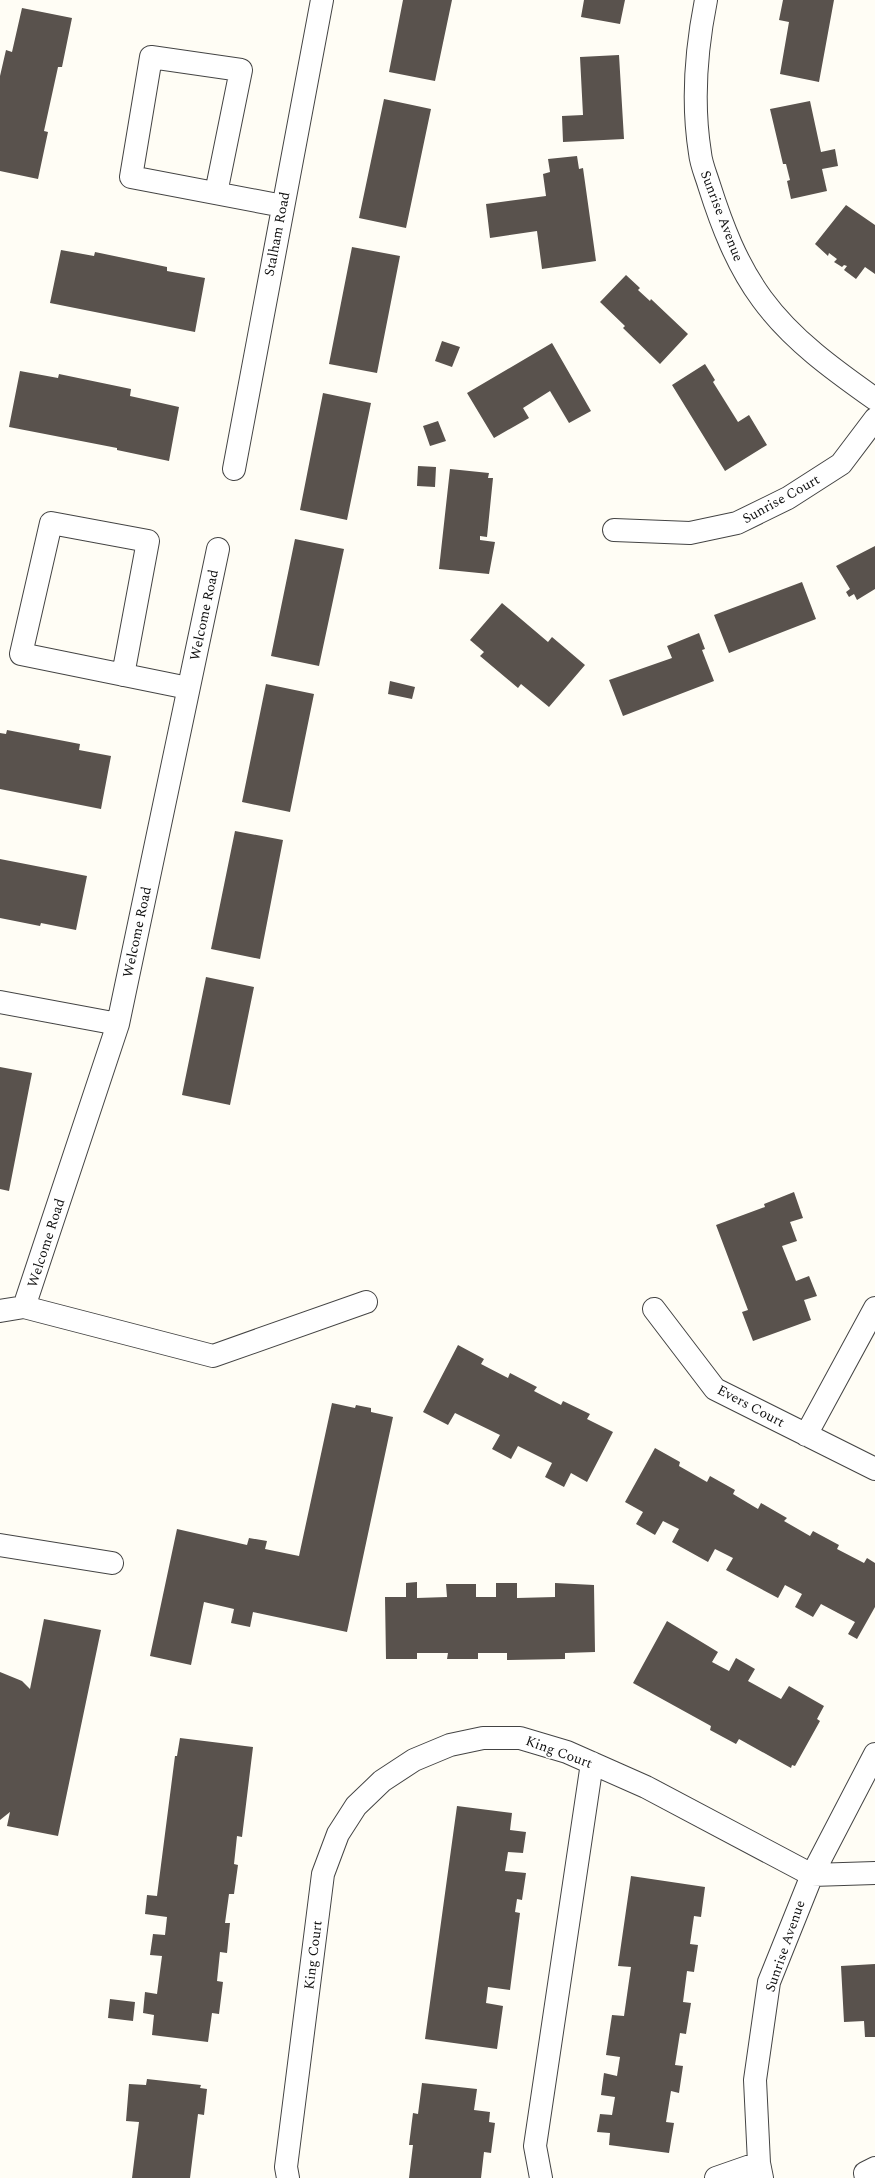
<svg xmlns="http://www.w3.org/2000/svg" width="875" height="2178" font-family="Spectral,serif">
	<rect width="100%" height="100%" fill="#fffdf5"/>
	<path fill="#59524d" d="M403,0H452L435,81L389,72Z
		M584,0H625L620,24L581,17Z
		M783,0H834L819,82L780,74L789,22L779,20Z
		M22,8L72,18L62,67H58L44,131L48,132L38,179L0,171V76L6,50L12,52Z
		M619,55L624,139L563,142L562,116L583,115L580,57Z
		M384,99L431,109L406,228L359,218Z
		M810,101L821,152L835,149L838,166L822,169L827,191L791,199L787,181L790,180L786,164H783L770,109Z
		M577,156L579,169L583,168L596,261L542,269L537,231L490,238L486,204L546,196L543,174L550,172L548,159Z
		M846,205L875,225V274L865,267L856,279L844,270L847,266L844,265L842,267L834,262L837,259L829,253L828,256L815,244Z
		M352,247L400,256L377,373L329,364Z
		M61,250L94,256L95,252L167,267V271L205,278L195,332L50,303Z
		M626,275L640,288L638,290L650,301L651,299L688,334L660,364L623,328L625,326L600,302Z
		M442,341L460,347L452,367L435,361Z
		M552,343L591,411L569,423L550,391L523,408L529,418L494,438L467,393Z
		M705,364L715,380L713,382L738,422L749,415L767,445L725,471L672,385Z
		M20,371L58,378L59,374L131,389L130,396L179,407L169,461L117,450V448L9,427Z
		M323,393L371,403L347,520L300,510Z
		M438,421L446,441L430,446L423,426Z
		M418,466L436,467L435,487L417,486Z
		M450,469L489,473L488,478H493L487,537L480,536V540L495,542L489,574L439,569Z
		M295,539L344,549L319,666L271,656Z
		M875,546V589L857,600L854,594L849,597L846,592L850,589L836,566Z
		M802,582L816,619L729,653L714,615Z
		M502,603L548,642L552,637L585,665L549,707L521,684L518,688L480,656L484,652L470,640Z
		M699,633L705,649L702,650L714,681L623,716L609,680L672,658L667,646Z
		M390,681L415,687L412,699L388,694Z
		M266,684L314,694L290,812L242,802Z
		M7,730L80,744L79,750L111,756L101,809L0,789V733L6,734Z
		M235,831L283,840L260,959L211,949Z
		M0,859L87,876L76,930L41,923L40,926L0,918Z
		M206,977L254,987L230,1105L182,1095Z
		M0,1067L32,1073L9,1191L0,1189Z
		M794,1192L803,1218L790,1222L797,1241L782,1246L796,1281L809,1276L817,1296L804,1300L811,1320L753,1341L742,1312L748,1310L716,1225L765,1207L764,1204Z
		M458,1345L484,1359L481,1364L508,1378L510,1373L537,1387L534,1391L561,1405L563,1401L590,1414L587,1419L613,1432L587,1482L571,1473L564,1487L545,1477L552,1463L518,1446L511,1459L492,1449L500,1435L455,1413L448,1425L423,1412Z
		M332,1403L355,1408L356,1405L371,1408V1412L393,1417L347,1632L253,1612L250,1627L231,1623L234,1609L204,1602L191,1665L150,1656L177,1529L247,1545L249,1538L267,1541L265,1549L299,1556Z
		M655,1448L680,1462L679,1466L707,1482L710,1476L735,1490L733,1494L758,1509L761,1503L787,1518L784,1521L810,1536L813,1531L839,1545L837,1549L864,1563L867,1558L875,1563V1607L857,1639L848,1634L855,1622L821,1604L813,1617L795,1607L802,1594L785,1585L778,1598L726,1570L733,1558L715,1549L708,1562L672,1542L679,1529L663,1521L655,1535L636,1524L643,1512L625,1502Z
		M417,1582V1598L447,1597L446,1584H476V1597H496V1583H517V1598L555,1597V1583L594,1585L595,1652L565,1653V1659L507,1660V1653H478V1659H447L448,1653H417V1659H386L385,1597H406V1583Z
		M44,1619L101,1630L58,1836L7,1826L10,1812L0,1820V1672L22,1681L30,1689Z
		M667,1621L718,1652L712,1662L729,1671L736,1658L755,1669L748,1681L781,1699L789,1686L824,1706L817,1719L820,1721L795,1766L792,1765L791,1768L739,1739L736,1744L710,1730L711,1726L633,1683Z
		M180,1738L253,1747L242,1837L237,1836L234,1864L238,1865L234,1894H229L225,1923H230L227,1953L220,1952L217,1981L223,1982L219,2014L212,2013L208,2042L152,2035L154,2015L143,2013L145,1992L157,1994L162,1956L150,1955L153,1934L165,1935L167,1917L145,1914L147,1895L157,1896L175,1756H177Z
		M457,1806L512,1813L510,1830L526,1832L523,1853L508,1852L505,1871L526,1873L522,1900L517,1899L515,1912L520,1913L510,1990L488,1987L486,2003L503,2006L497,2049L425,2039Z
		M631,1876L705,1887L701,1917L694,1916L690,1944L698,1945L694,1972L687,1971L683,2002L691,2003L686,2034L680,2033L675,2065L683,2066L679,2093L671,2091L666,2122L674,2123L669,2153L609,2145L610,2133L597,2132L600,2114L612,2115L615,2097L601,2095L604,2073L617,2076L620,2057L606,2055L612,2015L624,2016L631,1967L618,1966Z
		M875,1964V2037H865L864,2021L844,2022L841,1966Z
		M110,1999L135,2002L133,2021L108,2018Z
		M147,2079L201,2085L200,2088L207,2089L204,2115L198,2114L190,2178H132L139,2122L126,2121L129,2084L146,2085Z
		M422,2083L477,2089L474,2110L490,2112L489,2122L495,2123L491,2153L484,2152L481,2178H409L413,2145H409L413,2113L418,2114Z"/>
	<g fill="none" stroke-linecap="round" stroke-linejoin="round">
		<g stroke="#444" stroke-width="24">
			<path id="minor" d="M706,0C696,50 692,103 700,153C701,164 706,175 709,185C722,226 737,265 762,299C792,340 834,370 875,399
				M216,193L241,70L151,57L131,177L283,206
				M234,469L322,0
				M614,530L690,533L737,523L788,498L841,464L875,419
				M123,675L148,541L51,523L21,654L188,688
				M0,1002L118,1024
				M24,1307L118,1024L218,549
				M654,1309L715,1389L875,1469
				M0,1311L24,1307L213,1356L366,1302
				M806,1435L875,1308
				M0,1545L112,1563
				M288,2178L286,2167L323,1874L338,1834L356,1806L382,1781L414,1760L450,1745L483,1738H520L567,1752L646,1787L812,1875L875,1873
				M541,2178L535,2146L592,1763
				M716,2178L759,2163
				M762,2178L759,2163L755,2080L769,1982L812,1875L875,1754
				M866,2178L865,2173L875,2168"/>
		</g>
		<use href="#minor" stroke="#fff" stroke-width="22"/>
	</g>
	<g text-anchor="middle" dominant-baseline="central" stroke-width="4" stroke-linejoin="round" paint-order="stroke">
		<g font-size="14" fill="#111" stroke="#fff">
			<text transform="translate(722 216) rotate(69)">Sunrise Avenue</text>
			<text transform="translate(277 234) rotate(-79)">Stalham Road</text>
			<text transform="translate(781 499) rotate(-29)">Sunrise Court</text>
			<text transform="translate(204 615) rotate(-78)">Welcome Road</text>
			<text transform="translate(137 932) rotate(-78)">Welcome Road</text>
			<text transform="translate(46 1243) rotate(-72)">Welcome Road</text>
			<text transform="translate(751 1406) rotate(28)">Evers Court</text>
			<text transform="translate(559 1752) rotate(20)">King Court</text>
			<text transform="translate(785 1946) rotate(-71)">Sunrise Avenue</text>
			<text transform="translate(313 1955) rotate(-83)">King Court</text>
		</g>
	</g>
</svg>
